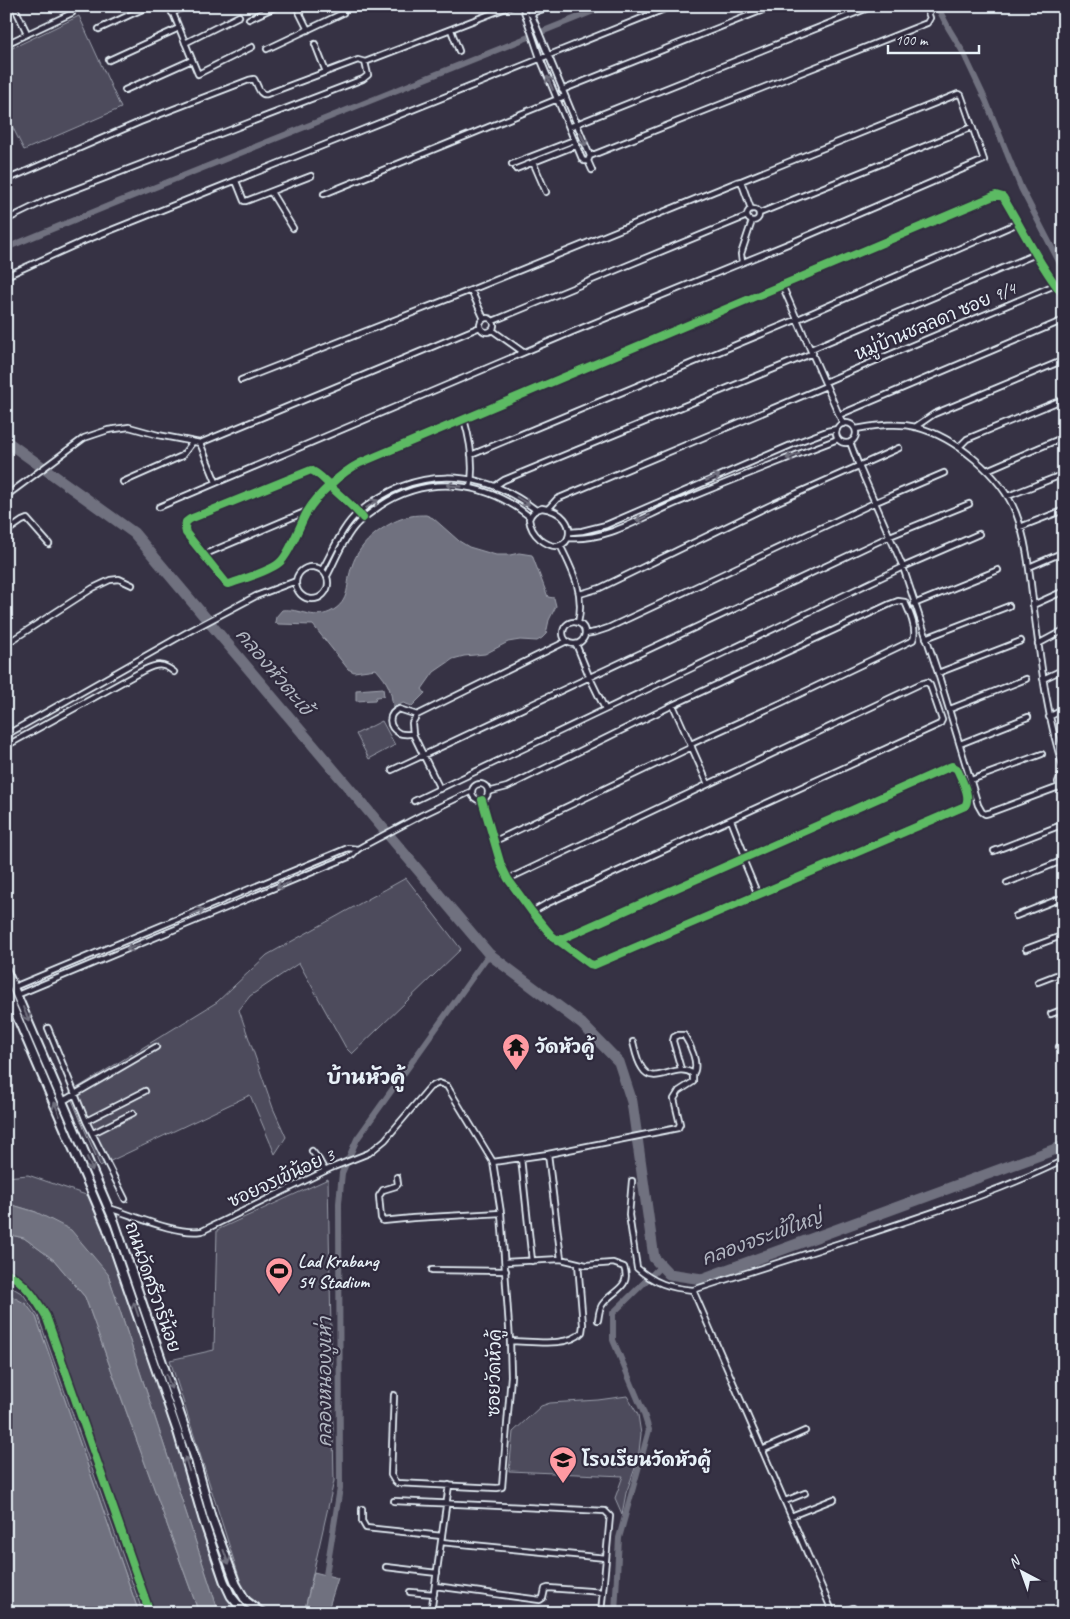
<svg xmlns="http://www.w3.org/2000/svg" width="1070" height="1619" font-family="Caveat,'Playpen Sans Thai',sans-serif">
	<rect width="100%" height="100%" fill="#363244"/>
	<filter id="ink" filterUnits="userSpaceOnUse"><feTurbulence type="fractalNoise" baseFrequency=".02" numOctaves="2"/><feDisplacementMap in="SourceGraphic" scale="10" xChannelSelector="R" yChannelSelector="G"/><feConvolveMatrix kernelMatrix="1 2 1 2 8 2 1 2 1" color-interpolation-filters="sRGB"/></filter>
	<g filter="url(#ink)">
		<path fill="#4d4b5c" stroke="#9a9eaa" d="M79,16L121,108L24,150L6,114V51Z
			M382,721L395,745L369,759L356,734Z
			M406,878L461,949L352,1054L346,1048L299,963L250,996L239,1010L273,1108L286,1137L275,1154L250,1095L100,1166L69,1093L217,1002L267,955Z
			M28,1175L89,1196L122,1269L204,1532L232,1605L239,1613H219L108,1274L36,1212L6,1203V1177Z
			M328,1179L334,1481L304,1613C271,1613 270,1614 244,1592L170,1360L214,1350L217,1230Z
			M6,1234L24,1238L54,1260L85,1297L199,1613H151L58,1343C47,1315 36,1284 6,1270Z
			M6,1284L23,1294L38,1316L143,1613H139L36,1317L6,1293Z
			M627,1396L638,1415L641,1434L638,1460L626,1493L622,1514L615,1498L623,1476L509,1471L513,1432L541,1406L550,1403L598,1400Z"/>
		<path fill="#70717f" stroke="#a0a4af" d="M426,515L433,518L459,541L469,547L496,555H510L519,553L532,555L548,597L554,598L556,606L549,620L546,634L542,638L537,641L520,640L508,642L485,654L464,656L453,659L434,672L422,689L425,693L412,706L403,703L393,708C391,689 389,684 376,669L354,672L348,669L313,625L278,624L275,622L276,617L282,610C300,608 312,620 330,612C352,601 345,584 352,566C359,542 387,521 411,516C416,515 421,515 426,515Z
			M383,688L384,696L376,697L375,700L356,701V690Z
			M6,1203L36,1212L71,1230L108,1274L219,1613H199L85,1297L54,1260L24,1238L6,1234Z
			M6,1293L26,1304L36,1317L139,1613H6Z
			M314,1572L338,1578L327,1613H304Z"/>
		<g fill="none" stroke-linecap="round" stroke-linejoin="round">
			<path stroke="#70717f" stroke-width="6" d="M937,6L949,29L963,52L986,101L1021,188L1064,271
				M6,248L108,206L606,6
				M325,1581L340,1488L339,1203L342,1173L357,1139L489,954
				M615,1613L619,1538L649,1430L643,1411L613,1340V1313L661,1266"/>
			<path stroke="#70717f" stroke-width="11" d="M6,441L134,533L489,954L582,1024L619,1062L632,1102L654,1258L669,1274L702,1279L1064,1146"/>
			<g stroke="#e8f1f8" stroke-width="8">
				<path id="minor" d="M14,6L27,33
					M170,6L198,74L252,47
					M296,6L308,30
					M523,6V8L540,58L582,159L584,161H588L590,156L528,6
					M172,13L186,6
					M530,14L550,6
					M249,19L277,6
					M99,29L149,6
					M451,30L459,51
					M185,43L239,16
					M6,44L72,13
					M315,44L326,72
					M267,49L343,13
					M109,60L179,28
					M125,90L192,60
					M562,90L773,6
					M569,127L873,6
					M590,156L927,23L930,18L926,6
					M588,161L592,170
					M533,162L546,192
					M512,164L574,140
					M516,169L577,145
					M6,180L140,122L249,80L254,79C258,85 259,96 267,94L358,60L365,62L511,6
					M236,181L244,201H246L311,176
					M271,192L293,228
					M324,194L565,96
					M747 215a6 6 0 1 1 12 0a6 6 0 1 1-12 0Z
					M760,213L972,127
					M6,220L45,201L363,79L368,75L365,62
					M742,262L741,254L752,221
					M6,276L84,241L672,6
					M782,285L843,424
					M471,290L484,319
					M480 325a7 7 0 1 1 14 0a7 7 0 1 1-14 0Z
					M493,321L747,216
					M492,330L523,352
					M811,349L1036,254
					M241,380L471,290L737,182L741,181L751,209
					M825,382L1055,285
					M839,415L1064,320
					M464,419C470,440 475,465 470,488
					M836 433a10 10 0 1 1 20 0a10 10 0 1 1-20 0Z
					M915,427L934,414L1064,360
					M855,429C875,426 896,422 916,427C955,437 1001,475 1016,513C1028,544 1030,578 1034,610C1041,664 1047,718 1064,770
					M850,442L859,466L903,567L938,673L978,805L982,812L985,814L989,813L1059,787
					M200,443L216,482
					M959,447L967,439L1064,399
					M471,455L798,319L1018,223
					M987,470L1064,437
					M123,482L182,456L192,443
					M495,486L504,480L813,353
					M6,496L84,438L108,430L129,427L158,435L200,443L480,327
					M1008,496L1064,474
					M159,507L572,332L795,241L984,160L961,95L958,94L741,181
					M542,508C585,514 571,564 540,539C534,534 530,527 529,519C532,512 535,510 542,508Z
					M548,509L557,499L826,386
					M363,518C354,507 343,498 332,488C326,481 319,474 311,470L190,519L186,522L185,528L186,533L227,584H229C243,579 268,572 279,563C289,556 300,524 307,512C317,495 342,472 360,463L996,195L1003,197C1023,230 1040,266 1064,296
					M1020,527L1064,510
					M6,532L22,521L27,519L49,544
					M570,532L582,531L606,525L798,442L827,431L837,429
					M569,538C608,541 644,516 679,502C732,480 785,459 838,439
					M560,545C573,571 585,594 578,623
					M203,555L307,511
					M296 583a16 16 0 1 1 32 0a16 16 0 1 1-32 0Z
					M1029,567L1064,552
					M322,570C333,551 342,526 359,512C414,466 480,467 536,510
					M327,576C336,559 343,539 356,525C362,518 372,512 380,506C428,474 486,481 530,517
					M580,594L600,588L773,504L899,448
					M914,604L998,570
					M1033,605L1064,591
					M563 633a11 11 0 1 1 22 0a11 11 0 1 1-22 0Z
					M585,634L596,632L608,628L876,502L944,473
					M926,638L1009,606
					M6,644L93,588L110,580L119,579L132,585
					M576,644L589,676L605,709
					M1038,644L1064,630
					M938,673L1021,641
					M1043,679L1064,669
					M673,705L708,784
					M950,709L1026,679
					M1049,717L1064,709
					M413,734C408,734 403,735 399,733C388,727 387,714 399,709L417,715
					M6,735L186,633L256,596L296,581
					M960,744L1028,717
					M6,746L144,670C157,664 163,663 174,672
					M392,770L890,536L969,504
					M1064,775L1060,777L1058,782L1059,787L1064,790
					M971,780L1042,754
					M472 792a8 8 0 1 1 16 0a8 8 0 1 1-16 0Z
					M440,789L413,734L412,723L417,715L567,641
					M488,792L507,787L673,705L890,604L898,601L905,602C909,611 918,630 913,640L781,703L691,744
					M482,800L501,865L508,879L532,912L552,936L590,964L594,965L965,806C972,797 961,779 957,769L952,766L947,768L557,941
					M414,801L903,567L979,534
					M731,820L746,858
					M495,841L692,747
					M994,851L1064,824
					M743,859L758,895
					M508,879L920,684L927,682L930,685L942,720L940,724L548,903L532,912
					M1007,883L1064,860
					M1016,916L1064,897
					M1026,949L1064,935
					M1038,982L1064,972
					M14,987L348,848L358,849
					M17,995L351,856L358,849L365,845L422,815L472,791
					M1051,1014L1064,1009
					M48,1028L86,1121L125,1199
					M1059,1047L1064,1045
					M681,1069L673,1041L674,1037L678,1035H684C690,1044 700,1065 693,1074
					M63,1101L156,1047
					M86,1121L145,1091
					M93,1133L133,1113
					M312,1151L319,1160L325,1171
					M548,1154L561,1259
					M521,1158L532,1261
					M493,1162L548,1154L678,1128L680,1124L674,1099L679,1091L693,1082V1074C676,1061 654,1088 642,1068C637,1061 635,1050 633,1042
					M397,1177L398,1184L396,1186L383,1190L379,1196L381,1218L383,1221L413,1218L501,1213
					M632,1181L629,1215L637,1268C654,1283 670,1288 693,1290C751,1272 809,1253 868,1234C934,1212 1001,1191 1064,1160
					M109,1208C135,1216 176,1235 202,1231L331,1168L369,1153L385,1140L430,1087L439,1083L447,1086L493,1162L501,1213L510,1341L511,1376L502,1487L497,1488L397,1483L394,1480L391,1475L394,1395
					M505,1262L561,1259L586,1265L613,1263L624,1267C632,1288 612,1290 602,1305C599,1310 599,1315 598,1320
					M432,1270L506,1271
					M693,1290L833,1613
					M510,1341C531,1341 568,1348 582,1332L583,1325L578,1263
					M762,1450L805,1431
					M394,1501L605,1511L610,1516L601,1613
					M785,1501L805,1493
					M362,1509V1521L366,1528L442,1536
					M791,1516L834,1499
					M441,1542L606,1558
					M386,1567L437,1573
					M435,1586L540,1600L543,1598L545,1589L548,1588L603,1592
					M410,1592L434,1594
					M431,1613L449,1485
					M839,1613L853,1608"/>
			</g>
			<g stroke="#e8f1f8" stroke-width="11">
				<path id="secondary" d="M6,970L115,1223L195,1458L211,1516L236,1584L246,1601L262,1613
					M6,991L107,1228L178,1433L203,1519L224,1581L231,1596L245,1613"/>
			</g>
			<use href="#minor" stroke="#2f2a3d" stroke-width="4.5"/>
			<use href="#secondary" stroke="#2f2a3d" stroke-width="7"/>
			<g stroke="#2f2a3d" stroke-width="11">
				<path id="cycleway" d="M363,518C354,507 343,498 332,488C326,481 319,474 311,470L190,519L186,522L185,528L186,533L227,584H229C243,579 268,572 279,563C289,556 300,524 307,512C317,495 342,472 360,463L996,195L1003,197C1023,230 1040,266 1064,296
					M482,800L501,865L508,879L532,912L552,936L590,964L594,965L965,806C972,797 961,779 957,769L952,766L947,768L557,941
					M6,1272C25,1282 36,1299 46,1316L150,1613"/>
			</g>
			<use href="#cycleway" stroke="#5cba63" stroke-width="8"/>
		</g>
		<defs><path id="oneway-shaft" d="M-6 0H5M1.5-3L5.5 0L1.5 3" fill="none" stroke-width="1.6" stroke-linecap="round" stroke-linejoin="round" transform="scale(1.25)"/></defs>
		<g stroke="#70707e">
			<use href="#oneway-shaft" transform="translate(550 83) rotate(-113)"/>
			<use href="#oneway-shaft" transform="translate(583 139) rotate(67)"/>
			<use href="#oneway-shaft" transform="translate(793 456) rotate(159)"/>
			<use href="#oneway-shaft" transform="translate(713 478) rotate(-23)"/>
			<use href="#oneway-shaft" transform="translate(454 486) rotate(-176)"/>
			<use href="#oneway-shaft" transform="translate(523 501) rotate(32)"/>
			<use href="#oneway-shaft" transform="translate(372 504) rotate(-34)"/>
			<use href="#oneway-shaft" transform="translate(643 518) rotate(156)"/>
			<use href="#oneway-shaft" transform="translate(283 885) rotate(157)"/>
			<use href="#oneway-shaft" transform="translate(197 912) rotate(-23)"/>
			<use href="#oneway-shaft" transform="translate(133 947) rotate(157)"/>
			<use href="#oneway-shaft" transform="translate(26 1014) rotate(66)"/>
			<use href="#oneway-shaft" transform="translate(57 1109) rotate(-111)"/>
			<use href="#oneway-shaft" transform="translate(90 1164) rotate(67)"/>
			<use href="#oneway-shaft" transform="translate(136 1309) rotate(-109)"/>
			<use href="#oneway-shaft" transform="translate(169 1382) rotate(71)"/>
			<use href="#oneway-shaft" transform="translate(187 1464) rotate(-107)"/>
			<use href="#oneway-shaft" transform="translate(226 1557) rotate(70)"/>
		</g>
	</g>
	<defs>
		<g id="temple-pin" transform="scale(1.4375)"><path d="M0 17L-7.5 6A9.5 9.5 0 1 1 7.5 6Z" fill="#ff9aa2" stroke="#2f2a3d"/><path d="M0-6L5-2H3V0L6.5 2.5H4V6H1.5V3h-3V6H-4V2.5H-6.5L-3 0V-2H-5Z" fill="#111"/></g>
		<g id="stadium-pin" transform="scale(1.4375)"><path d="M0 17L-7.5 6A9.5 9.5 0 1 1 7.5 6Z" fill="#ff9aa2" stroke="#2f2a3d"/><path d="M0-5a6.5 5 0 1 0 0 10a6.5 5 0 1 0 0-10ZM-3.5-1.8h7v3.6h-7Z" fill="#111"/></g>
		<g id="school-pin" transform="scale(1.4375)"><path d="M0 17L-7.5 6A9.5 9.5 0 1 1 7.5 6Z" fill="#ff9aa2" stroke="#2f2a3d"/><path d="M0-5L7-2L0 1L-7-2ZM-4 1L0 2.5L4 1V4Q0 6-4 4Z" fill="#111"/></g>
	</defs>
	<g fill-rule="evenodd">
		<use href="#temple-pin" x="516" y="1047"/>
		<use href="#stadium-pin" x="279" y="1271"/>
		<use href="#school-pin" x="563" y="1460"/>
	</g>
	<g text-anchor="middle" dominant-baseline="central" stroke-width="4.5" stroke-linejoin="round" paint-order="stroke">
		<g font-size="18" fill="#e8f1f8" stroke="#2f2a3d">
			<text transform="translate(935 321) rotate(-23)">หมู่บ้านชลลดา ซอย 9/4</text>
			<text transform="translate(281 1178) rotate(-25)">ซอยจรเข้น้อย 3</text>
			<text transform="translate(153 1287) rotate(71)">ถนนวัดศรีวารีน้อย</text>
			<text transform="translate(494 1373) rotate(-89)">ซอยวัดหัวคู้</text>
		</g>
		<g font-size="18" font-weight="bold" fill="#e8f1f8" stroke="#2f2a3d" text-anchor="start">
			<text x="535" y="1047">วัดหัวคู้</text>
			<text x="298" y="1261">Lad Krabang<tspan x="298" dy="21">54 Stadium</tspan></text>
			<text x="582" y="1460">โรงเรียนวัดหัวคู้</text>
		</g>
		<g font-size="19" font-style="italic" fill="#b2b7c2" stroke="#2f2a3d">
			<text transform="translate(274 672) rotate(50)">คลองหัวตะเข้</text>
			<text transform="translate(762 1238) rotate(-20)">คลองจระเข้ใหญ่</text>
			<text transform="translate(325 1382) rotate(-90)">คลองหนองงูเห่า</text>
		</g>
		<g font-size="20" font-weight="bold" fill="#e8f1f8" stroke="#2f2a3d">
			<text x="366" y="1077">บ้านหัวคู้</text>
		</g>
	</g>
	<rect width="1070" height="1619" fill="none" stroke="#2f2a3d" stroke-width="25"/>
	<rect x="12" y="12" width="1045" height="1594" fill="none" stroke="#e8f1f8" stroke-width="2" filter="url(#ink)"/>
	<g transform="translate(1022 1572) rotate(319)" stroke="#2f2a3d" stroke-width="4" paint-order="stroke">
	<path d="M0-4L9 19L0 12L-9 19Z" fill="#e8f1f8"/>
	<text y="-8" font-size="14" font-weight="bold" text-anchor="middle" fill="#e8f1f8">N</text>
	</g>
	<path d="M888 45v8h91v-8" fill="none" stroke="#e8f1f8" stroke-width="2.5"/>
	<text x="895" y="45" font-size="15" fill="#e8f1f8" stroke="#2f2a3d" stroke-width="4" paint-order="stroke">100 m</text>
</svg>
